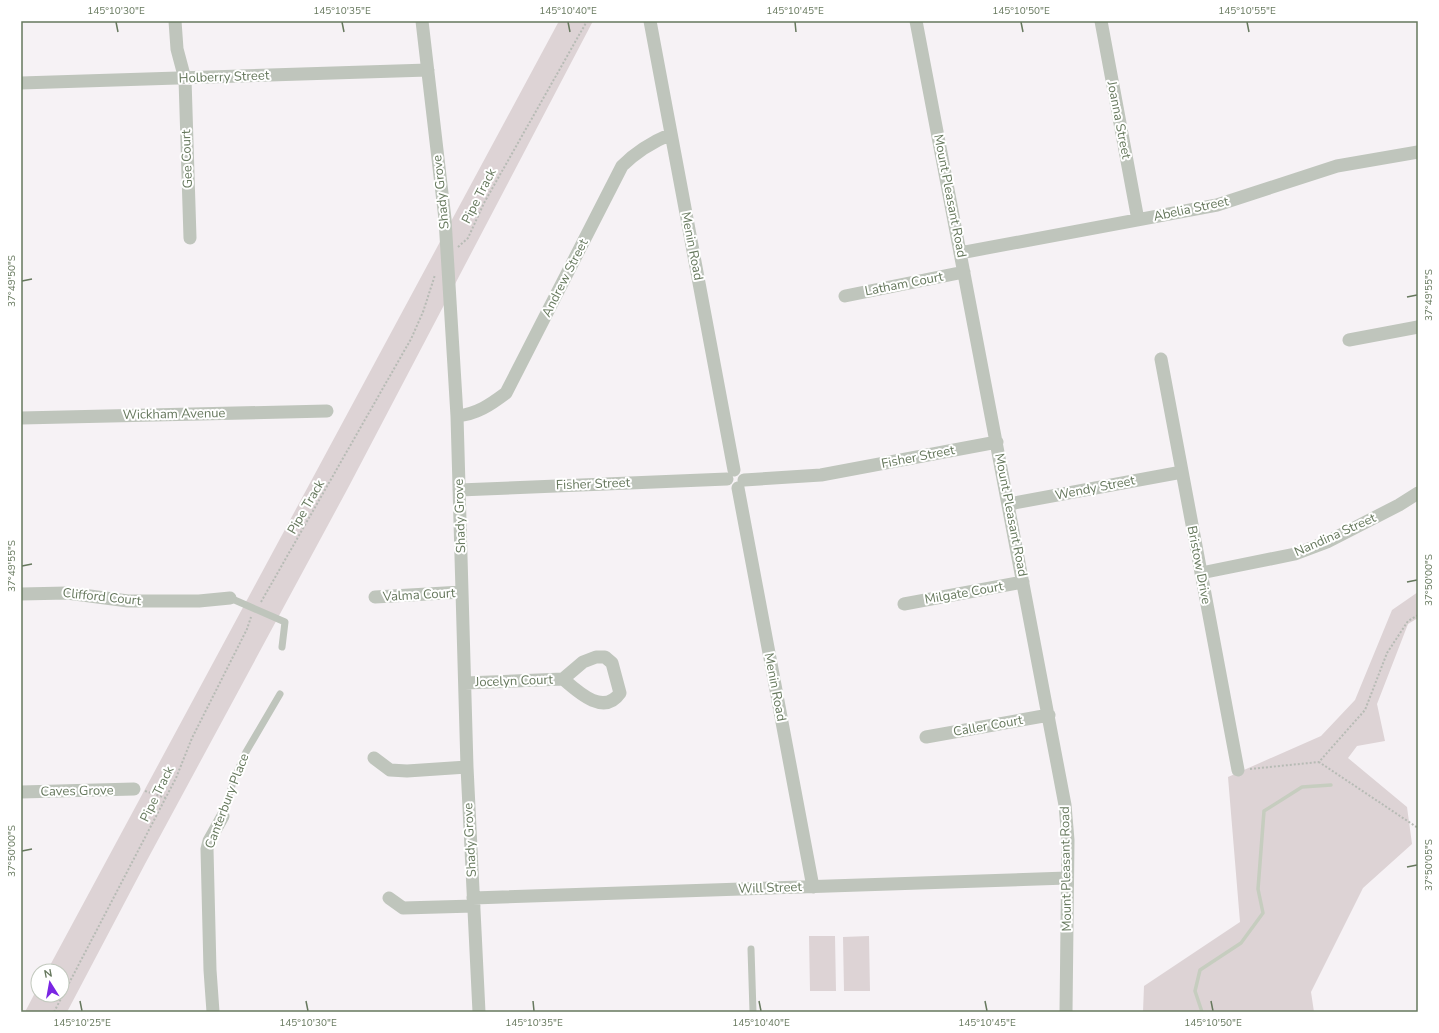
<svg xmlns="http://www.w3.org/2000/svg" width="1439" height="1033" font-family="'Nunito Sans',sans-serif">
	<rect width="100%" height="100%" fill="#f6f2f5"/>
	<path fill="#ddd3d5" d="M559,21H593L348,488L145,864L67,1012H25L38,987V995H62V971H47Z
		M1418,592V618L1408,624L1377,704L1385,741L1357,746L1348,758L1407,807L1412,844L1363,888L1311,992L1314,1012H1143L1144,986L1240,922L1228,777L1321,736L1355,700L1392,610Z
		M809,936H835L836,991H810Z
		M869,936L870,991H844L843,937Z"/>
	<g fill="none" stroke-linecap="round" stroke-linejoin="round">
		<path stroke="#c6cdbf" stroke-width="3.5" d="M1202,1012L1195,991L1200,970L1241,943L1263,913L1258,889L1264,811L1302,787L1331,785"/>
		<path stroke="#b7bbb5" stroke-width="2" stroke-dasharray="2 2" stroke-linecap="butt" d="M458,247L468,238L484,203L587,21
			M261,602L411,339L423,312L435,275
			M1418,615L1408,621L1387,653L1365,710L1319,762L1418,828
			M1250,769L1319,762
			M145,791L166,798
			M54,1012L176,778L192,738L247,629L251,617"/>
		<path stroke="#bfc5bc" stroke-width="7" d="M230,598L285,622L282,647
			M223,816L234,779L246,752L280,694
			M751,949L753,1012"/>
		<path stroke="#bfc5bc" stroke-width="13" d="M175,21L177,49L185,79L190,238
			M422,21L445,219L457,416L467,767L479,1012
			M650,21L734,470
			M916,21L1065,805L1068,840L1066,1012
			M1101,21L1138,220
			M21,83L428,70
			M960,253L1217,205L1337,166L1418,152
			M845,296L964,272
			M1349,340L1418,327
			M1161,359L1238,770
			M457,416C477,414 490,405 506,393L622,166C637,151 652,142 671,134
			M21,418L327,411
			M744,480L821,475L997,442
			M738,488L813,887
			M459,490L727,479
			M1009,504L1182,472
			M1201,573L1295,554L1327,542L1399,505L1418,493
			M21,594L67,593L128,601H199L230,598
			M375,597L462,592
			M904,604L1023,582
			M465,683L563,679L583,662L596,657H605L612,663L620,693C604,716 579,693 563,679
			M926,737L1049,715
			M374,758L390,770L407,771L467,767
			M21,792L134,789
			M389,898L403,908L474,906
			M473,898L1067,878
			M213,1012L210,970L207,849L209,841L223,816"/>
	</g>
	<path fill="none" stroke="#66785d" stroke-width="1.5" d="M116,22L118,32M342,22L344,32M568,22L570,32M795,22L796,32M1021,22L1023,32M1247,22L1249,32M22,281L32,279M1407,297L1417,295M22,566L32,564M1407,582L1417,580M22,851L32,849M1407,867L1417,865M80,1001L82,1011M306,1001L308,1011M533,1001L534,1011M759,1001L761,1011M985,1001L987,1011M1211,1001L1213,1011"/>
	<g text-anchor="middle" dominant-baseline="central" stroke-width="4" stroke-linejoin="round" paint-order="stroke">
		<g font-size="13" fill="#66785d" stroke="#fff">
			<text transform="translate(224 77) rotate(-2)">Holberry Street</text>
			<text transform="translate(1119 120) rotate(79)">Joanna Street</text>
			<text transform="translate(187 159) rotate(-92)">Gee Court</text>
			<text transform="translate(441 192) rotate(-96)">Shady Grove</text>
			<text transform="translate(479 196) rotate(-63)">Pipe Track</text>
			<text transform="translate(950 196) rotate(79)">Mount Pleasant Road</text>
			<text transform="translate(1191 209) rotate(-12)">Abelia Street</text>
			<text transform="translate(692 246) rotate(79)">Menin Road</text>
			<text transform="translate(565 278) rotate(-63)">Andrew Street</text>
			<text transform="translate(904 284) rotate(-11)">Latham Court</text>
			<text transform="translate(174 414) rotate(-1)">Wickham Avenue</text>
			<text transform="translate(918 457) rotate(-11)">Fisher Street</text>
			<text transform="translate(593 484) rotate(-2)">Fisher Street</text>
			<text transform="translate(1095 488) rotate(-11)">Wendy Street</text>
			<text transform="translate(306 507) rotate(-60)">Pipe Track</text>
			<text transform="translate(1011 515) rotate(79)">Mount Pleasant Road</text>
			<text transform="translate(460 516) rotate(-92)">Shady Grove</text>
			<text transform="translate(1335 535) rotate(-24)">Nandina Street</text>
			<text transform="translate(1199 565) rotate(79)">Bristow Drive</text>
			<text transform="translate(964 593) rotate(-10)">Milgate Court</text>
			<text transform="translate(419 595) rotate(-3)">Valma Court</text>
			<text transform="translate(102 597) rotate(6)">Clifford Court</text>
			<text transform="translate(514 681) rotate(-2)">Jocelyn Court</text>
			<text transform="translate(775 687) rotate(79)">Menin Road</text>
			<text transform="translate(988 726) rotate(-10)">Caller Court</text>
			<text transform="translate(77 791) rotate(-1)">Caves Grove</text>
			<text transform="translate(157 794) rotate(-64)">Pipe Track</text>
			<text transform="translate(227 801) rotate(-69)">Canterbury Place</text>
			<text transform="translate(470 840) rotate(-93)">Shady Grove</text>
			<text transform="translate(1066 869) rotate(-91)">Mount Pleasant Road</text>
			<text transform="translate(770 888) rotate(-2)">Will Street</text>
		</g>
	</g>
	<rect width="1439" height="1033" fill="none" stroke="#ffffff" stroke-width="44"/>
	<g transform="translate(50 983) rotate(349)"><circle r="19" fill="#ffffff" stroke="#c2c9be"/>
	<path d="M0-3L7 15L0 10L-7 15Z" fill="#7a25e3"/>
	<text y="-6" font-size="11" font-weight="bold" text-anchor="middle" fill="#66785d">N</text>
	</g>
	<rect x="22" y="22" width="1395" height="989" fill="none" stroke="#66785d" stroke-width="1.5"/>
	<g font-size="10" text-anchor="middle" fill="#66785d">
		<text x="116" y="14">145°10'30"E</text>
		<text x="342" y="14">145°10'35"E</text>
		<text x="568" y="14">145°10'40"E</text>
		<text x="795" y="14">145°10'45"E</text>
		<text x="1021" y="14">145°10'50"E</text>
		<text x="1247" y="14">145°10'55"E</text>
		<text transform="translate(11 281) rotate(-90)" y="4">37°49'50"S</text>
		<text transform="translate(1428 295) rotate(-90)" y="4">37°49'55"S</text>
		<text transform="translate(11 566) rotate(-90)" y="4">37°49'55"S</text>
		<text transform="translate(1428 580) rotate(-90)" y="4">37°50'00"S</text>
		<text transform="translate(11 851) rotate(-90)" y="4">37°50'00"S</text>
		<text transform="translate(1428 865) rotate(-90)" y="4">37°50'05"S</text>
		<text x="82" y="1026">145°10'25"E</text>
		<text x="308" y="1026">145°10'30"E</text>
		<text x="534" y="1026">145°10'35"E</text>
		<text x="761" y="1026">145°10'40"E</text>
		<text x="987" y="1026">145°10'45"E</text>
		<text x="1213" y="1026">145°10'50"E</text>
	</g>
</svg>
